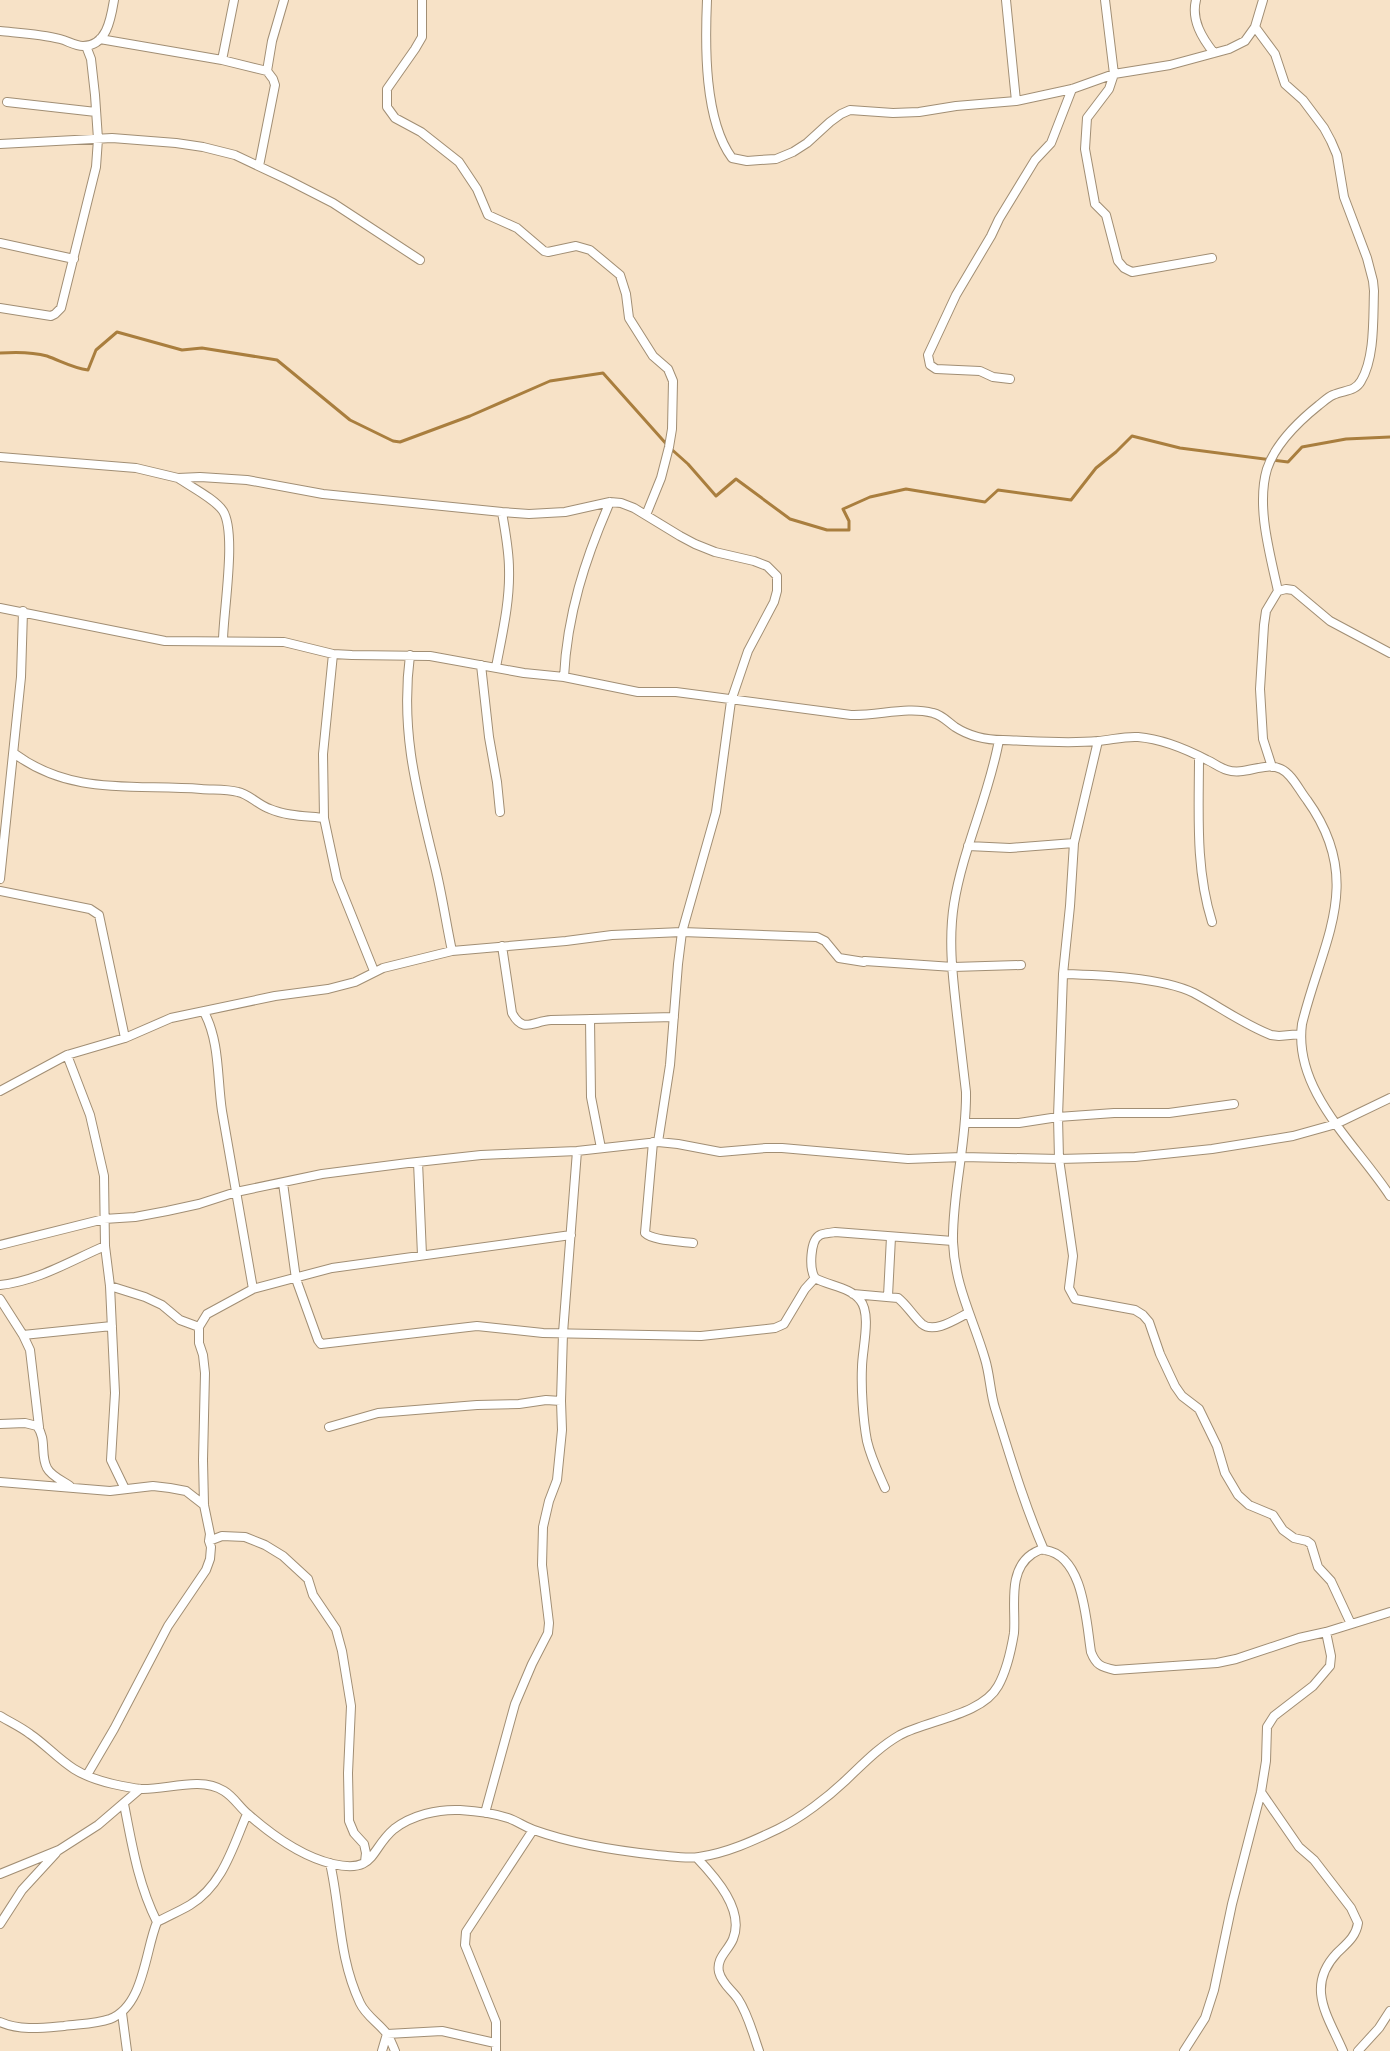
<svg xmlns="http://www.w3.org/2000/svg" width="1390" height="2051" font-family="'Golos Text',sans-serif">
	<rect width="100%" height="100%" fill="#f7e2c7"/>
	<g fill="none" stroke-linecap="round" stroke-linejoin="round">
		<path stroke="#a97e3e" stroke-width="3" d="M0,353C15,352 33,352 47,356C61,361 73,368 88,370L96,350L117,332L182,350L202,348L277,360L350,420L393,441L400,442L470,416L550,381L603,373L669,447L688,464L716,496L736,479L790,519L827,530H849V521L843,509L870,497L906,489L985,502L998,490L1071,500L1096,468L1116,452L1132,436L1180,448L1288,462L1302,447L1346,439L1390,437"/>
		<g stroke="#a18e74" stroke-width="10">
			<path id="minor" d="M422,0V37L415,49L387,89V107L395,118L421,132L459,162L477,189L488,215L517,228L544,251L548,252L576,246L590,250L620,275L626,294L629,318L653,356L668,369L673,381L672,429L669,447L661,478L646,515
				M707,0C705,45 704,120 732,158L747,161L760,160L776,159L793,152L807,143L830,122L841,114L850,110L893,113L919,112L956,106L1016,101L1072,89L1114,74L1170,65L1229,49L1245,41L1255,27L1263,0
				M1006,0L1016,101
				M1105,0L1114,74L1109,89L1087,118L1085,149L1095,204L1106,215L1118,261L1124,268L1132,272L1212,258
				M1196,0C1191,20 1202,38 1214,53
				M1255,27L1275,54L1285,84L1303,100L1324,128L1331,141L1337,155L1344,197L1367,258L1373,281L1374,291C1373,318 1375,358 1361,381C1355,392 1343,390 1333,395C1328,397 1323,402 1319,405C1299,421 1275,445 1267,469C1256,506 1270,554 1278,591
				M0,31C20,33 41,34 60,39C68,41 75,46 83,46C107,46 111,18 114,0
				M100,39L222,60L267,71L273,79L275,85L259,166
				M222,60L234,0
				M267,71L272,41L284,0
				M7,102L96,112
				M0,144L112,138L176,143L203,147L235,155L288,180L333,203L420,260
				M0,243L74,259
				M0,308L51,316L55,314L61,308L96,167L98,139L95,95L91,59L86,46
				M1010,379L993,377L980,371L936,369L930,365L928,355L956,295L991,236L999,219L1035,160L1051,143L1072,89
				M0,457L136,468L178,478L200,477L247,480L323,494L502,512L529,514L565,512L610,502L621,503L634,508L680,536L695,544L715,552L754,561L767,566L777,576V591L774,602L748,651L731,701L716,812L682,932L678,964L670,1065L658,1142
				M178,478C191,487 215,499 223,511C237,533 223,613 223,641
				M0,608L165,641L284,642L333,654L352,655L430,656L524,673L564,677L638,692H676L851,715C878,716 907,706 933,713C942,715 948,722 955,727C969,736 986,740 1003,740C1034,741 1066,744 1098,741C1111,740 1125,736 1138,737C1162,739 1186,749 1207,760C1214,763 1220,768 1227,770C1245,776 1264,761 1281,769C1292,774 1299,790 1307,800C1366,882 1322,941 1302,1024C1293,1091 1357,1145 1390,1196
				M333,654L323,754L324,818L337,879L374,971
				M410,655C400,732 417,792 435,866C442,894 446,923 452,951
				M481,665L489,737L497,782L500,812
				M496,667C502,635 510,602 509,569C509,550 505,531 502,512
				M564,677C567,615 585,559 610,502
				M999,740C989,796 963,848 954,904C948,941 953,979 957,1015C960,1041 963,1067 966,1092C967,1143 952,1192 953,1242C955,1287 973,1318 985,1359C990,1375 990,1392 995,1408C1010,1456 1024,1504 1044,1550
				M1098,741L1074,843L1070,906L1063,974L1058,1117L1059,1159L1073,1256L1069,1288L1075,1299L1135,1310L1143,1315L1149,1322L1160,1354L1175,1386L1182,1396L1199,1409L1217,1446L1225,1473L1238,1495L1249,1505L1273,1515L1283,1530L1294,1538L1307,1541L1311,1544L1318,1567L1331,1581L1351,1624
				M15,754C72,796 134,784 201,789C213,790 226,789 238,792C249,794 258,805 270,809C286,816 306,816 324,818
				M1199,756C1199,812 1195,868 1212,922
				M1272,767L1263,739L1260,689L1264,625L1266,611L1278,591L1286,589L1293,590L1330,621L1390,653
				M968,846L1010,848L1074,843
				M0,879L21,677L23,611
				M0,891L90,909L99,915L125,1038
				M502,946L512,1013C523,1034 533,1021 551,1020L674,1017
				M1063,974C1099,975 1161,977 1194,993C1220,1007 1243,1024 1271,1035L1279,1036L1301,1034
				M204,1012C220,1042 217,1078 222,1111C232,1170 243,1229 253,1289
				M590,1019L591,1097L601,1148
				M67,1055L90,1115L104,1176L105,1246L110,1286L115,1393L111,1460L125,1489
				M0,1091L67,1055L125,1038L171,1018L275,996L328,989L355,982L383,968L452,951L566,941L612,935L682,932L817,937L825,941L839,958L864,962L865,961L953,967L1021,965
				M966,1123H1019L1058,1117L1114,1113H1169L1234,1104
				M653,1142L645,1233C653,1241 681,1241 693,1243
				M418,1162L422,1255
				M283,1183L296,1279L318,1340L321,1344L477,1326L543,1333L701,1336L775,1328L784,1324L805,1289L815,1278
				M0,1245L104,1219L135,1217L167,1211L199,1204L236,1192L322,1174L408,1163L481,1155L577,1151L658,1142L678,1144L720,1152L766,1148H782L908,1159L962,1157L1059,1159L1135,1157L1212,1149L1293,1136L1336,1124L1390,1098
				M0,1285C38,1281 70,1261 105,1246
				M110,1286L145,1297L162,1305L180,1320L199,1327
				M853,1294L898,1298C907,1305 913,1316 922,1324C934,1334 956,1319 968,1313
				M888,1296L891,1237
				M0,1299L23,1335L30,1350L39,1427
				M23,1335L112,1326
				M0,1424L25,1423L37,1426C47,1439 40,1455 47,1468C51,1476 63,1481 70,1486
				M329,1427L378,1413L477,1405L519,1404L546,1400L561,1401
				M0,1482L110,1491L153,1486L170,1488L186,1491L204,1505
				M885,1488C878,1472 871,1458 867,1441C863,1420 861,1388 862,1367C862,1350 872,1314 860,1300C850,1287 829,1286 815,1278C809,1269 810,1240 820,1235C824,1233 831,1233 835,1232L953,1241
				M209,1541L222,1536L245,1537L265,1545L283,1556L308,1579L313,1595L336,1629L342,1651L351,1706L348,1773L349,1821L354,1833L364,1844L366,1853L365,1862
				M0,1716C10,1722 21,1727 30,1734C45,1744 58,1759 74,1769C85,1776 100,1781 113,1784C122,1786 132,1788 141,1789C167,1790 200,1776 224,1791C234,1797 240,1808 249,1815C273,1836 303,1857 333,1864C376,1874 370,1849 394,1829C412,1815 438,1809 460,1810C476,1811 493,1813 508,1818C517,1821 525,1827 534,1830C570,1843 619,1851 657,1855C671,1856 686,1859 699,1857C727,1853 753,1841 778,1829C801,1818 828,1797 846,1780C863,1764 879,1747 900,1735C928,1720 982,1715 998,1686C1007,1670 1011,1651 1014,1633C1016,1607 1007,1571 1032,1554C1038,1551 1038,1549 1045,1550C1084,1556 1086,1621 1091,1652C1096,1665 1101,1667 1115,1670L1217,1663L1236,1659L1299,1638L1326,1632L1390,1612
				M87,1775L114,1729L168,1626L206,1570L210,1559L211,1547L209,1541L210,1534L204,1505L203,1460L205,1373L203,1355L199,1343V1327L207,1314L253,1289L332,1268L571,1235
				M1261,1792L1299,1847L1314,1860L1351,1908L1358,1923C1356,1937 1346,1944 1337,1953C1305,1987 1328,2016 1343,2051
				M124,1804C132,1845 138,1884 157,1922
				M485,1813L515,1704L532,1664L548,1633L549,1623L542,1565L543,1527L549,1501L557,1480L562,1430L561,1401L563,1333L577,1151
				M697,1858C715,1877 745,1910 733,1939C728,1951 716,1958 719,1972C722,1984 732,1990 738,1999C748,2014 753,2034 759,2051
				M330,1863C341,1911 338,1956 360,2003C366,2016 379,2023 387,2034C390,2039 393,2046 395,2051
				M0,1874L59,1850L98,1825L140,1789
				M0,1924L22,1890L56,1853
				M122,2013L127,2051
				M0,2022C21,2031 42,2028 64,2026C79,2024 96,2024 110,2019C144,2006 145,1951 157,1922C168,1916 180,1911 190,1905C223,1885 233,1846 247,1814
				M382,2051L387,2034L442,2031L495,2043
				M496,2051V2022L465,1945L466,1932L533,1830
				M1184,2051L1205,2018L1214,1990L1232,1904L1261,1792L1266,1761L1267,1727L1274,1716L1313,1686L1330,1666L1331,1656L1326,1632
				M1358,2051L1379,2028L1390,2011"/>
		</g>
		<use href="#minor" stroke="#fff" stroke-width="8"/>
	</g>
</svg>
